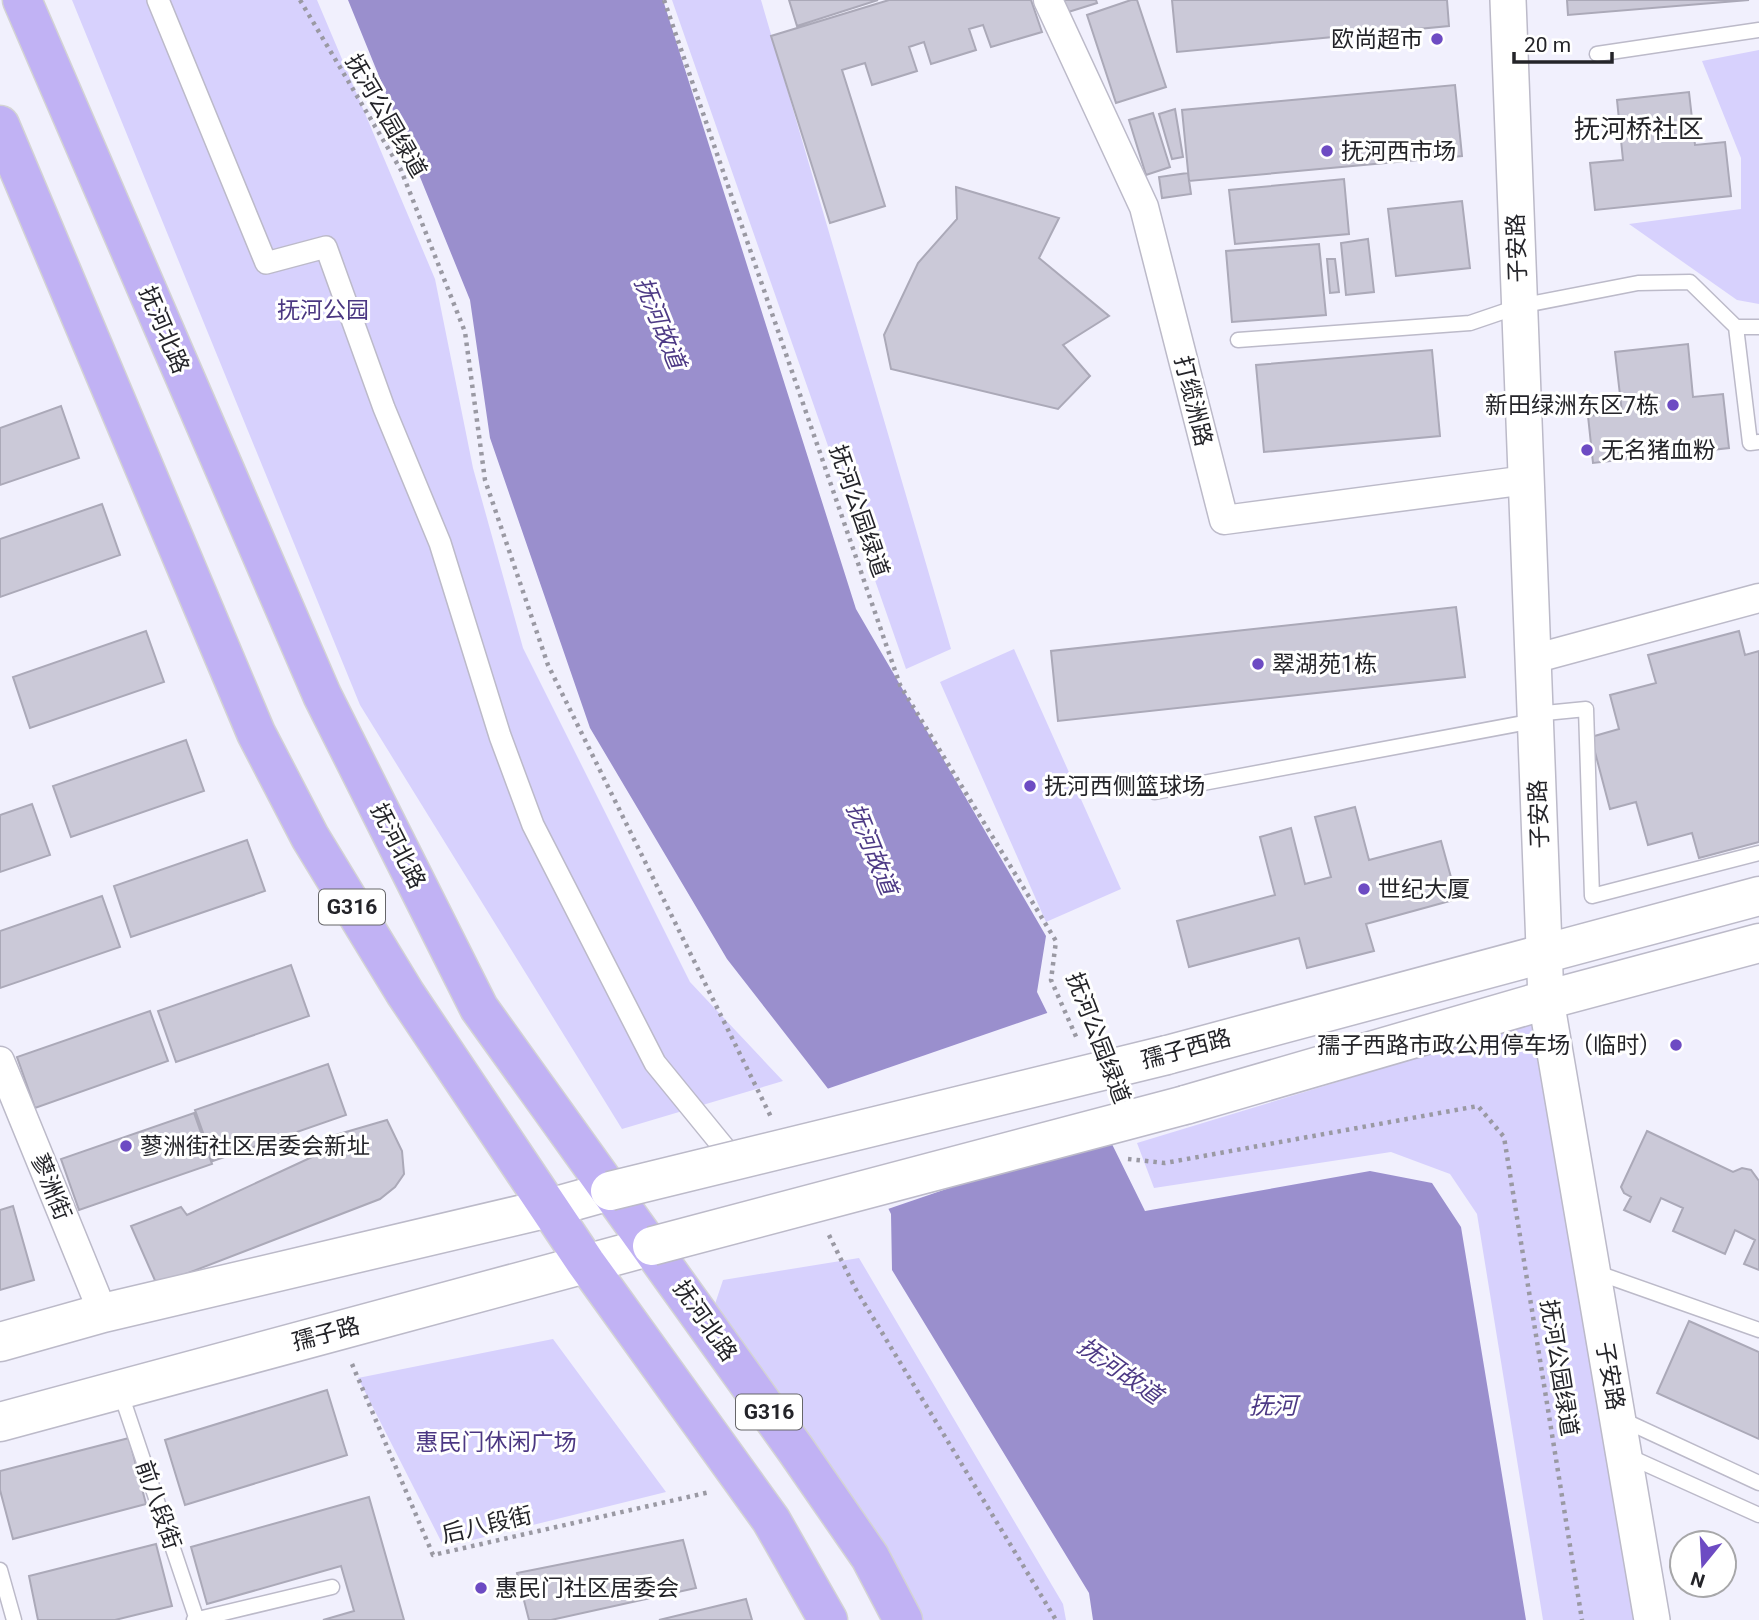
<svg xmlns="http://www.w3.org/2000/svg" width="1759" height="1620" font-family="Roboto,'Noto Sans SC',sans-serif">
	<rect width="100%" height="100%" fill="#f1f0fd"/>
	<path fill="#d7d1fd" d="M72,0H317L435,279L473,468L523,648L690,982L783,1081L622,1129L360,705Z
		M672,0H761L951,649L906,669Z
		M1759,50V304L1737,300L1629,224L1741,209V158L1702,61Z
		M1014,649L1121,889L1046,922L940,682Z
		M1531,1023L1635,1620H1543L1477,1214L1450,1174L1391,1152L1154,1188L1137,1143Z
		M859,1258L1063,1604L1066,1620H919L713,1310L723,1280Z
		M553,1339L666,1492L444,1547L358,1378Z"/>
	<path fill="#9a8fcd" d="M348,0H663L856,609L1046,936L1037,992L1145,1211L1370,1171L1432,1183L1461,1227L1526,1620H1093L1089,1593L892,1270L891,1214L829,1090L727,959L590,728L490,438L470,300Z"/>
	<path fill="#f1f0fd" d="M1050,1012L1110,1133L885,1210L824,1090Z"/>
	<path fill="#cbc9d8" stroke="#aba9b8" stroke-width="2" d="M789,0H878L797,26Z
		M889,0H1031L1042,32L991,47L983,25L969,29L976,50L931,64L924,42L909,47L917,71L872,85L865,63L842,70L885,206L830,223L771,36Z
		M1058,0H1096L1097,3L1062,14Z
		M1131,0H1137L1166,87L1116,103L1087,15Z
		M1172,0H1447L1449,26L1177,52Z
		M1567,0H1749L1568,15Z
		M1455,85L1462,156L1189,181L1182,110Z
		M1689,92L1695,145L1725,142L1731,196L1595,210L1590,163L1623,160L1617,100Z
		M1175,109L1183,157L1172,159L1159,114Z
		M1153,113L1170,167L1146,175L1129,120Z
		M1188,173L1191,194L1162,198L1159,177Z
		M1344,179L1349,234L1235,244L1229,190Z
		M956,187L1059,218L1039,258L1109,316L1063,345L1090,376L1058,409L891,369L884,335L918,263L957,219Z
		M1462,201L1470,268L1396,276L1388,209Z
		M1368,239L1374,292L1346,295L1341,243Z
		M1319,244L1326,315L1232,322L1226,251Z
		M1327,259H1335L1339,292L1330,293Z
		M1688,344L1693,397L1723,394L1729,448L1593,463L1588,416L1622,412L1615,352Z
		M1432,350L1440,436L1264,452L1256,365Z
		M61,406L79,458L0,485V428Z
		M102,504L120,555L0,597V539Z
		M1456,607L1465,677L1058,721L1051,651Z
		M146,631L164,682L30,728L13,677Z
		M1739,631L1745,655L1759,651V842L1699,858L1692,833L1648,845L1636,802L1610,809L1591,737L1619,729L1610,695L1656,683L1648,655Z
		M186,740L204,791L71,837L53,786Z
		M32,804L50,855L0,872V815Z
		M1355,807L1369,860L1441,841L1457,899L1366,924L1374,951L1307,968L1299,938L1189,967L1177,921L1275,895L1260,837L1291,828L1305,884L1331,877L1315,817Z
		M247,840L265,891L131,937L114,886Z
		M102,896L120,947L0,988V931Z
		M291,965L309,1016L176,1062L158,1011Z
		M150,1011L168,1061L35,1108L17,1057Z
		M328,1064L346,1115L213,1161L195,1110Z
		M194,1113L212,1164L79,1210L61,1159Z
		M387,1120L402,1151L404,1174L395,1187L380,1199L157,1285L131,1226L181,1207L187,1215L325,1151V1138Z
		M1647,1131L1733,1172L1742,1168L1751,1170L1759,1181V1270L1744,1264L1755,1240L1735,1230L1725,1254L1673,1231L1683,1208L1661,1198L1650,1222L1624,1210L1631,1197L1624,1193L1621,1187Z
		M13,1206L34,1280L0,1290V1210Z
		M1689,1321L1759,1352V1439L1657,1393Z
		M327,1390L347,1455L185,1505L165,1440Z
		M129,1438L146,1504L13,1539L0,1490V1471Z
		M369,1497L404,1620H323L354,1611L341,1566L207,1604L191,1547Z
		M683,1540L696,1588L551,1620H529L517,1573Z
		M156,1544L172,1606L115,1620H38L29,1576Z
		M746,1599L752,1620H659Z"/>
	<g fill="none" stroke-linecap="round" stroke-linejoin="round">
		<g stroke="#bcbac9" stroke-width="17">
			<path id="service" d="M1597,54L1759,30
				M1736,327L1750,443L1759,442
				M1238,340L1470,323L1520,306L1638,283L1690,282L1736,327H1759
				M1535,714L1586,709L1592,896L1759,853
				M1155,792L1534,721
				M1595,1272L1759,1330
				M120,1391L197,1620
				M1621,1419L1759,1483
				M1628,1456L1759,1515
				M0,1570L14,1620
				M194,1620L332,1587"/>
		</g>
		<g stroke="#bcbac9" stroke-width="24">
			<path id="pedestrian" d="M158,0L266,263L326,247L384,408L440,543L500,736L533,825L655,1063L726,1150"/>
		</g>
		<g stroke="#bcbac9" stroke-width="31">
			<path id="minor" d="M1048,0L1144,207L1224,520L1527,480
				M1533,659L1759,598
				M0,1061L103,1313"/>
		</g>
		<g stroke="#bcbac9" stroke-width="38">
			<path id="tertiary" d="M1508,0L1546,1000L1652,1620"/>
		</g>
		<g stroke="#bcbac9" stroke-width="41">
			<path id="secondary" d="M1167,1055L1759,896
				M1185,1105L1546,1000L1759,943
				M0,1342L103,1313L549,1208L610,1191
				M0,1422L652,1246"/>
		</g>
		<g stroke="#d3d3d4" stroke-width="41">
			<path id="primary" d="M22,0L322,695L479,1008L796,1450L870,1557L903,1620
				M0,125L256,733L310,837L405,993L586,1263L771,1520L828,1620"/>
		</g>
		<path stroke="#9a99a3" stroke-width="4.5" stroke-dasharray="3.5 5" stroke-linecap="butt" d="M300,0L401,170L465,332L485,480L548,665L771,1117
			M664,0L900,685L1056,941L1051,980L1078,1041
			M1128,1159L1165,1163L1478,1106L1504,1137L1582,1620
			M829,1235L855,1288L1056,1620
			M352,1364L433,1555L710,1492"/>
		<use href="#service" stroke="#fff" stroke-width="14"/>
		<use href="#pedestrian" stroke="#fff" stroke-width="21"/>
		<use href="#minor" stroke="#fff" stroke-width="28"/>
		<use href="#tertiary" stroke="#fff" stroke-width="35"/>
		<use href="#secondary" stroke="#fff" stroke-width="38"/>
		<use href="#primary" stroke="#c1b2f4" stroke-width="38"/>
		<g stroke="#bcbac9" stroke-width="41" stroke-linecap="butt">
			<path id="secondary-bridge" d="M610,1191L1167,1055
				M652,1246L1185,1105"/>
		</g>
		<use href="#secondary-bridge" stroke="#fff" stroke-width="38"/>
	</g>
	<g fill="#6d4bc3" stroke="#fff" stroke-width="2.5">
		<circle cx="1437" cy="39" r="7"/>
		<circle cx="1327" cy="151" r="7"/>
		<circle cx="1673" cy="405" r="7"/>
		<circle cx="1587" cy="450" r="7"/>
		<circle cx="1258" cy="664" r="7"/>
		<circle cx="1030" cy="786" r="7"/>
		<circle cx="1364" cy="889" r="7"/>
		<circle cx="1676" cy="1045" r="7"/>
		<circle cx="126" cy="1146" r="7"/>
		<circle cx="481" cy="1588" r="7"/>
	</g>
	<g text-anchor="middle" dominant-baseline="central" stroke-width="6" stroke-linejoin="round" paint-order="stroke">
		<g fill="#fff" stroke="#666669" stroke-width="2">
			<rect x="319" y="889.5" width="66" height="35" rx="5"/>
			<rect x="736" y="1394.5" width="66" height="35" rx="5"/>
		</g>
		<g font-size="21" font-weight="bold" fill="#242429">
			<text x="352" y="907">G316</text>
			<text x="769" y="1412">G316</text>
		</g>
		<g font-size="23" fill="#242429" stroke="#fff" text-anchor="start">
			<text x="1423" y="39" text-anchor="end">欧尚超市</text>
			<text x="1341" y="151">抚河西市场</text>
			<text x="1659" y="405" text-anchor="end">新田绿洲东区7栋</text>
			<text x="1601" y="450">无名猪血粉</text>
			<text x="1272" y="664">翠湖苑1栋</text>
			<text x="1044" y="786">抚河西侧篮球场</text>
			<text x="1378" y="889">世纪大厦</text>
			<text x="1662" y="1045" text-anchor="end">孺子西路市政公用停车场（临时）</text>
			<text x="140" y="1146">蓼洲街社区居委会新址</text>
			<text x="495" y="1588">惠民门社区居委会</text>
		</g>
		<g font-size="23" fill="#242429" stroke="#fff">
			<text transform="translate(386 116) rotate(60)">抚河公园绿道</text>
			<text transform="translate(1517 248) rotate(-92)">子安路</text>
			<text transform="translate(164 330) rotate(67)">抚河北路</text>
			<text transform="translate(1193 401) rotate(76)">打缆洲路</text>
			<text transform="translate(859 511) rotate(71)">抚河公园绿道</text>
			<text transform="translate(1539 814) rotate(-92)">子安路</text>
			<text transform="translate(398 846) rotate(63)">抚河北路</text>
			<text transform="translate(1098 1038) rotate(69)">抚河公园绿道</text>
			<text transform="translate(1186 1049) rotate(-15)">孺子西路</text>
			<text transform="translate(51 1187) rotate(68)">蓼洲街</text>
			<text transform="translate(705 1321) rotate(55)">抚河北路</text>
			<text transform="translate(326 1334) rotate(-15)">孺子路</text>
			<text transform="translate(1559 1368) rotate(81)">抚河公园绿道</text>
			<text transform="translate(1610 1376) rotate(80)">子安路</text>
			<text transform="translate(158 1505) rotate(71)">前八段街</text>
			<text transform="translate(487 1525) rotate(-13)">后八段街</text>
		</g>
		<g font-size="23" fill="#4b3782" stroke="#fff">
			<text x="323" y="310">抚河公园</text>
			<text x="496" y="1442">惠民门休闲广场</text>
		</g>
		<g font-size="24" font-style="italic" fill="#4d3a85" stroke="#fff">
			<text transform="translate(660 323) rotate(68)">抚河故道</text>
			<text transform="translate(872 849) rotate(68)">抚河故道</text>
			<text transform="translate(1120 1371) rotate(35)">抚河故道</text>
			<text x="1273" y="1406">抚河</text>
		</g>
		<g font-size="26" fill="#242429" stroke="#fff">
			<text x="1639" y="129">抚河桥社区</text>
		</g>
	</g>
	<g transform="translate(1703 1564) rotate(198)"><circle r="33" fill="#ffffff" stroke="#a7a7a9" stroke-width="2"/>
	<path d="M0-5L12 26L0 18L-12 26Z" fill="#6d4bc3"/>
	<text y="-10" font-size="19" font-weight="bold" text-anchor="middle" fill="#242429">N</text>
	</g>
	<path d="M1514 52v10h98v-10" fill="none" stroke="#242429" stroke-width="3.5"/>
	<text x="1524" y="52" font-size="21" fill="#242429" stroke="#ffffff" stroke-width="5" paint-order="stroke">20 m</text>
</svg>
